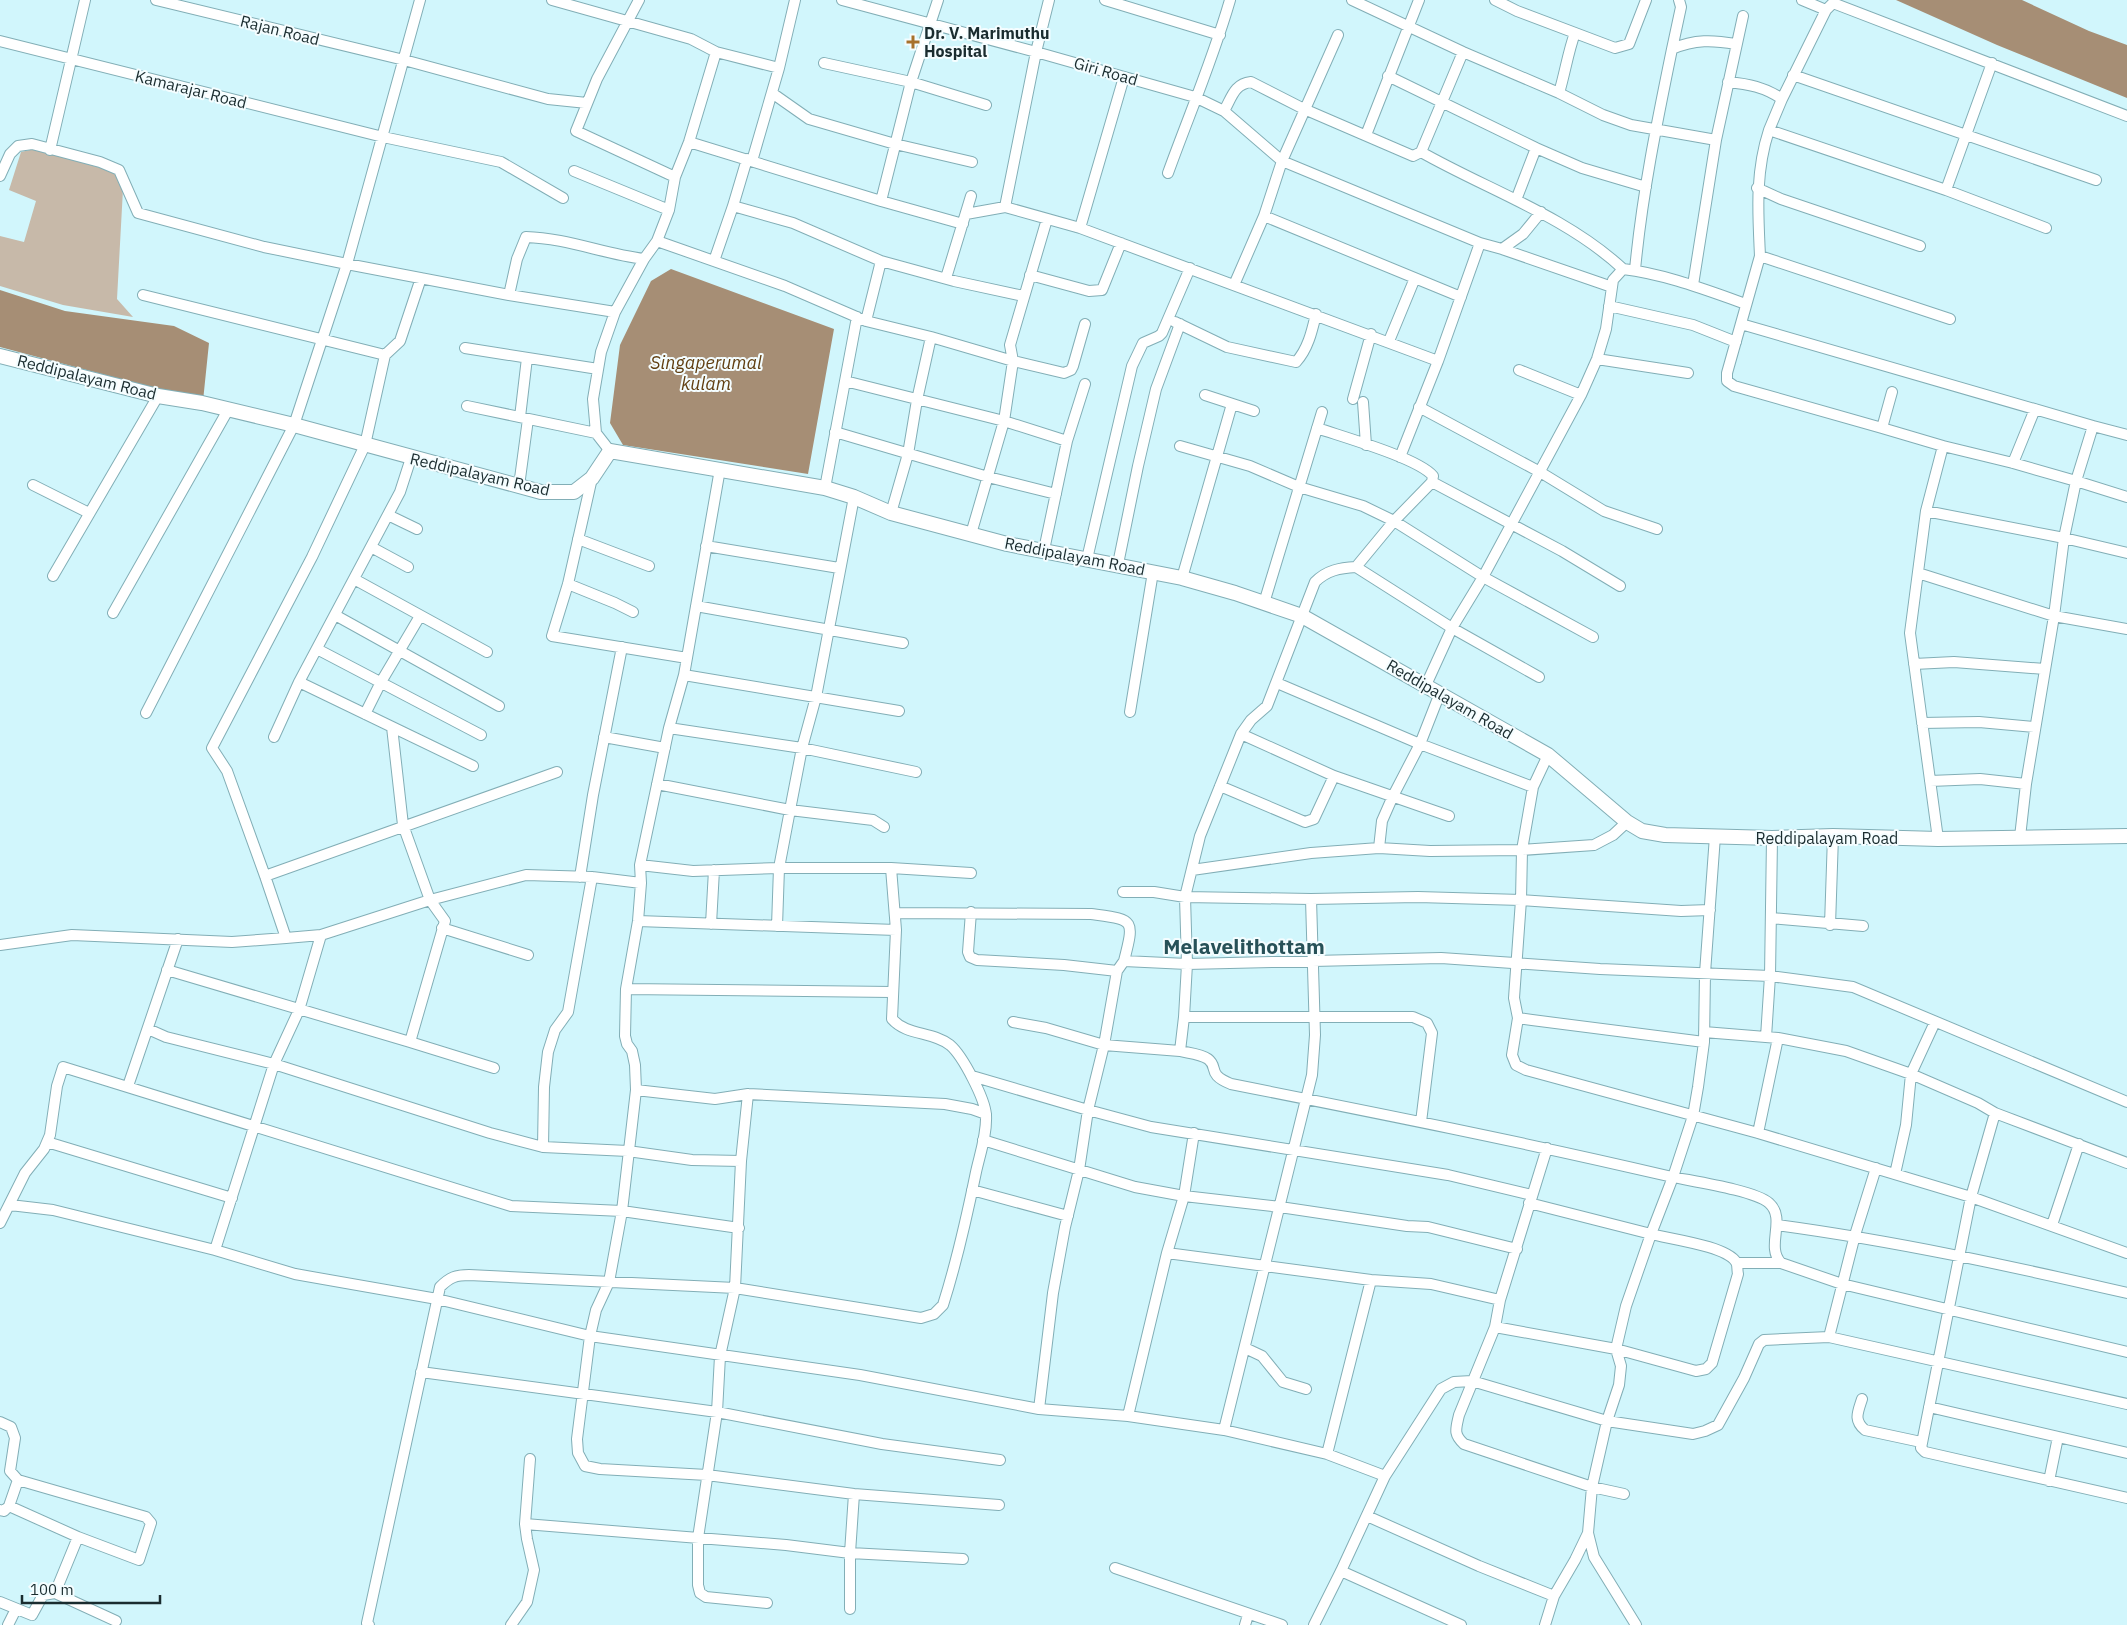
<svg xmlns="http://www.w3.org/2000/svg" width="2127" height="1625" font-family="'IBM Plex Sans',sans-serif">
	<rect width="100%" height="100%" fill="#d1f6fc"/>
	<path fill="#c7b9a9" d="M34,149L115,172L123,189L117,299L133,317L63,305L0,286V236L24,242L36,201L9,190L21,152Z"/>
	<path fill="#a68e75" d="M1896,0H2022L2089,31L2127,45V98L1997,45Z
		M671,269L834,329L808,474L623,445L610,423L620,345L651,281Z
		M0,290L65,311L174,326L209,343L203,401L0,347Z"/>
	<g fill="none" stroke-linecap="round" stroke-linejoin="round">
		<g stroke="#82aeb6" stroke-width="12">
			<path id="street" d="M156,0L404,60L548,99L587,103
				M639,0L597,79L576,131L675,177
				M842,0L1036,52L1195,97L1224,111C1232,97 1234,84 1251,82L1304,109L1413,156L1421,152L1463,52
				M1105,0L1220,35
				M1352,0L1463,52L1559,93L1603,115L1631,125L1716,140
				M1495,0L1517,11L1615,48L1629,44L1646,0
				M1802,0L1826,10
				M0,41L383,137L501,162L563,198
				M1672,49L1681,7L1679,0
				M716,52L779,68L795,0
				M824,63L911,82L986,105
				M1793,75L2096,180
				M1388,76L1536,148L1582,168L1646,187
				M1728,82C1748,84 1765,87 1782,99L1826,10L1833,3L2127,116
				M772,93L809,119L895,144L972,162
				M1559,93C1565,73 1568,52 1575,33
				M1224,111L1282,161L1480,243L1502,249L1523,234L1541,212
				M1769,130L1782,99
				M1366,135L1419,0
				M689,142L881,201L911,82L938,0
				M50,150L85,0
				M1421,152C1488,190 1566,216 1623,269
				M752,161L779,68
				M574,171L669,210
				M1168,173C1189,115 1213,59 1230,0
				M0,176L10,154L18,146L32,144L100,162L119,170L138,213L264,247L347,264L420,0
				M1757,188L1781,199L1920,246
				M1946,190L1992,63
				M1516,200L1536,148
				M881,201L963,224
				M733,206L747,159
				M1005,207L1036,52L1049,0
				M966,214L1005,207L1080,228L1438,361
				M1264,216L1461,297
				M1080,228L1124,77
				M657,241L785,286L866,321L931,337L917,400L908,454L891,513
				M1502,249L1612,287
				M1760,256C1758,212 1755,173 1769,130L1946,190L2046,228
				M714,261L733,206L793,223L881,261L954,281L1023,296
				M1635,270C1642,195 1657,122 1672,49C1695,39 1713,40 1736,44
				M1030,275L1089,291L1102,290L1121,243
				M946,278L971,196
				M1234,285L1264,216L1282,161L1338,35
				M1693,285L1716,140L1743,16
				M143,295L385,355
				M509,295L517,259L526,237C566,238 604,254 644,259L657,241L669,210L675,177L689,142L716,52L691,39L552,0
				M1609,306L1693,325L1736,342
				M615,312L644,259
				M866,321L881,261
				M1175,322L1227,347L1296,362C1308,349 1312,331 1316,314
				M1741,324L2093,426
				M931,337L1013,361L1064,373L1071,370L1073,366L1085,324
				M1389,341L1415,278
				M465,348L598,369
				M1597,359L1688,373
				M1519,370L1581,395
				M845,381L1004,421L1067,441
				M1892,392L1882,428L1943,446L1926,511L1910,633L1938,839
				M1205,395L1254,411
				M1353,399L1371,334
				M1363,402L1366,445
				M467,406L596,433
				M1419,407L1540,472L1604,511L1657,529
				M520,417L527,358
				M1317,428C1343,437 1418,458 1433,476L1432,482L1394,521L1356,567
				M1882,428L1734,386L1727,381V373L1760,256L1950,319
				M835,432L988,477L1056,494
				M2127,435L2093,426L2076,481L2127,497
				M1180,446L1250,466L1299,487L1363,506L1394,521L1483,577L1593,637
				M1400,457L1438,361L1480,243
				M2013,463L2035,409
				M720,469L684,675L669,728L640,865L641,883L638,921L626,989L625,1036L627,1044L632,1051L635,1065L636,1090L622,1211L609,1282L596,1310L590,1336L577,1439L578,1453L585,1466L600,1469L707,1475L854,1494L999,1505
				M592,478L568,584L552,636L687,658
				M1432,482L1562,551L1620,586
				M33,485L89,513
				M519,486L528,419
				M825,488L857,317
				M1926,511L2064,538L2076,481L2013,463L1943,446
				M388,515L417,529
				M971,534L1004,421L1013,361L1010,345L1047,219
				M578,539L649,566
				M706,546L839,568
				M371,547L408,567
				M1044,550L1067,441L1085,384
				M1087,559L1132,366L1143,343L1159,336L1162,333L1190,268
				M1118,564L1138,466L1156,389L1180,324
				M1918,573L2054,616L2127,629
				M53,576L158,396
				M1182,578L1232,404
				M354,579L487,652
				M568,584L615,603L633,612
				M1264,603L1322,412
				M696,606L903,643
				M113,613L228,410
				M335,615L499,706
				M317,649L481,735
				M1914,664L1954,662L2045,669
				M684,675L899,711
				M299,682L473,766
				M1277,683L1420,744L1533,787L1548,755
				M1426,685L1452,628L1483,577L1581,395L1597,359L1606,329L1613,280L1623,269C1665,274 1706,290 1746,304
				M1440,693L1420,744L1393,796L1382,821L1379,848L1430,851L1522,850L1533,787
				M1130,712L1153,572
				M146,713L294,425L347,264L509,295L615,312L601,352L593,399L596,433L610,451
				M365,714L381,682L420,616
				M1922,723L1979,722L2035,727
				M669,728L802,748L916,772
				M1241,734L1334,776L1449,816
				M274,737L299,682L400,492L411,458
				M604,737L665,748
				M1930,781L1980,779L2026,784
				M657,784L790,810L873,820L884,827
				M1220,786L1305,822L1314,819L1334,776
				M1627,822L1613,835L1594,845L1522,850L1521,900L1514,998L1518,1018L1532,1020L1704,1042
				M2020,837L2026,784L2054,616L2064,538L2127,553
				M640,865L693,871L779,868H891L896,930
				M891,868L971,873
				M1192,870L1311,853L1379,848
				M265,876L557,772
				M580,877L593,795L622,647
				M1123,892H1154L1185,897L1311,899L1418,897L1521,900L1681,911L1710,910
				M971,912L968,952L970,957L977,960L1064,965L1117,971L1124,961L1187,964L1441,958L1600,969L1770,976L1853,987L2127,1102
				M895,913L1091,914C1134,920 1135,918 1124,961
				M1771,918L1863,926
				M711,924L714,870
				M1830,925L1833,836
				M777,926L779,868L790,810L802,748L816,697L854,497
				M442,928L528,955
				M286,938L265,876L227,771L212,748L312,557L365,445L385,355L400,341L421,278
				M0,945L72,935L232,942L286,938L321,935L430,900L526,875L592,877L641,883
				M167,970L410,1042L445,921L430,900L403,825L392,727
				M626,989L892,992
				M1184,1017H1413L1427,1023L1432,1033L1421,1122
				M1518,1018L1512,1055L1516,1065L1526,1070L1758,1133L1971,1197L2127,1253
				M1013,1022L1046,1028L1104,1045L1180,1051L1184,1017L1187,964L1185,897L1200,836L1241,734L1251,720L1267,706L1315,582C1327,570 1340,568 1356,567L1452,628L1539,677
				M148,1029L166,1037L274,1064L490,1133L543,1147L628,1151L692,1160L741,1161
				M1704,1032L1778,1038L1846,1051L1911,1074L1978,1103L1995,1113L1971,1197L1921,1448L1925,1452L2127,1498
				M1766,1037L1770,976L1772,838
				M410,1042L494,1068
				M1180,1051C1188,1053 1201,1054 1208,1059C1219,1067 1206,1074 1231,1084C1377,1113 1523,1142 1668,1176C1690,1181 1754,1190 1769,1203C1787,1219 1765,1246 1781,1263L1842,1284L2127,1352
				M972,1076L1088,1110L1104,1045L1117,971
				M128,1086L178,939
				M636,1090L715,1099L748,1094L945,1104L972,1109L986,1114
				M748,1094L741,1161L735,1288L720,1356L717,1412L698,1538V1585L700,1593L706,1597L767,1603
				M1995,1113L2127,1163
				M1758,1133L1778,1038
				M983,1140L1135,1187L1184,1196L1280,1207L1407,1226L1428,1227L1517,1249
				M47,1142L232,1198
				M543,1147L544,1087L548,1052L555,1030L568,1012L592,877
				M1547,1148L1500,1300L1495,1327L1459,1415C1456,1429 1453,1434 1464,1444L1592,1487L1624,1494
				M1876,1168L1855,1235L1829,1337L2127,1404
				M1895,1174L1906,1125L1911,1074L1935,1022
				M972,1190L1068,1216
				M1529,1203L1651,1234L1673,1177L1693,1116L1698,1087L1704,1042L1705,973L1715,836
				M10,1205L53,1210L215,1250L295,1274L437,1299L590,1336L860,1375L1039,1409L1128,1416L1224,1430L1312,1075L1315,1035L1311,899
				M0,1223L25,1173L44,1149L50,1135L57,1086L63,1067L511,1206L622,1211L739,1228
				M1777,1225C1895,1241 2011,1266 2127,1293
				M2052,1225L2079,1144
				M215,1250L274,1064L299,1010L321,935
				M1167,1253L1371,1280L1431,1284L1500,1300
				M1737,1263H1781
				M1495,1327L1616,1349L1696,1371L1706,1369L1712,1363L1738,1274C1737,1270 1738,1265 1736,1262C1726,1246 1670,1239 1651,1234L1626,1306L1616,1349L1621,1366L1619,1385L1607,1421L1592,1487L1588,1533L1594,1557L1636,1625
				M1245,1348L1262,1356L1283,1382L1306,1389
				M421,1372L717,1412L882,1444L1000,1460
				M1862,1399C1858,1412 1853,1420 1865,1430L1921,1442
				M1929,1407L2127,1453
				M1039,1409L1053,1293L1065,1227L1079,1170L1088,1110L1151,1127L1448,1175L1532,1195
				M1128,1416L1167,1253L1184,1196L1194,1133
				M0,1422L11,1427L15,1438L10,1471L18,1480L9,1506
				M1224,1430L1327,1454L1385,1476
				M1327,1454L1371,1280
				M2049,1481L2058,1437
				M0,1510L4,1511L9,1506L78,1537L139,1560L151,1523L146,1517L18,1480
				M1367,1516L1479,1566L1554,1596
				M525,1524L786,1545L850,1553L963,1559
				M1115,1568L1282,1625
				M1341,1571L1461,1625
				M55,1593L78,1537
				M0,1602L32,1615L43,1595L55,1593L116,1621
				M850,1609V1553L854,1494
				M8,1625L16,1609
				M369,1625L367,1623L440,1287C450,1277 456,1275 469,1275L735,1288L921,1318L934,1314L943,1305C957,1261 967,1216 976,1172C980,1154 987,1134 986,1115C985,1099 963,1056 950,1045C932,1031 907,1036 892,1019L896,930L638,921
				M511,1625L527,1602L534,1570L527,1539L525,1524L530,1459
				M1245,1625L1248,1615
				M1314,1625L1341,1571L1385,1476L1441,1389L1454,1382L1472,1381L1607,1421L1693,1434L1705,1431L1718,1425L1744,1378L1759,1344L1764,1340L1829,1337
				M1545,1625L1554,1596L1575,1560L1588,1533"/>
		</g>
		<g stroke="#82aeb6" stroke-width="16">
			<path id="secondary" d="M0,356L158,396L202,403L294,425L541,492H574L592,478L610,451L825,488L854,497L891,513L1007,544L1182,578L1235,593L1302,616L1548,755L1627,822L1642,831L1665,835L1772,838L1833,836L1938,839L2127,836"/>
		</g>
		<use href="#street" stroke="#fff" stroke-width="10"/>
		<use href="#secondary" stroke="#fff" stroke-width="14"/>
	</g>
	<path fill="#a7712c" stroke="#f4fdff" stroke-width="2" d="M910.5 34.5h5v5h5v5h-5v5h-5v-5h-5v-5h5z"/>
	<g text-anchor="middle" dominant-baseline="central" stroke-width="4" stroke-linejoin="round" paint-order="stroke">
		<g font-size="16" fill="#1a2c2f" stroke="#f4fdff">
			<text transform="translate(280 30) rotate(14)">Rajan Road</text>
			<text transform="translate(1106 71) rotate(16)">Giri Road</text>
			<text transform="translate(191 89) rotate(14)">Kamarajar Road</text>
			<text transform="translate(87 377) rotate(14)">Reddipalayam Road</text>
			<text transform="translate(480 474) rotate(13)">Reddipalayam Road</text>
			<text transform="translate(1075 556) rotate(11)">Reddipalayam Road</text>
			<text transform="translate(1450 699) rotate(30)">Reddipalayam Road</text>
			<text x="1827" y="838">Reddipalayam Road</text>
		</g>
		<g font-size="16" font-weight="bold" fill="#1a2c2f" stroke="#f4fdff" text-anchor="start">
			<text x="924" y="33">Dr. V. Marimuthu<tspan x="924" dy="18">Hospital</tspan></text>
		</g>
		<g font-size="18" font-style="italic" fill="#613f12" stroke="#f4fdff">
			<text x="706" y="362">Singaperumal<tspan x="706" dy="21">kulam</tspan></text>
		</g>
		<g font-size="21" font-weight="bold" fill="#275158" stroke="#f4fdff">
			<text x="1244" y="946">Melavelithottam</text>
		</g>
	</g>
	<path d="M22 1595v8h138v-8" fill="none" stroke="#1a2c2f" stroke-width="2.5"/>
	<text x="30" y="1595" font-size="15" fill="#1a2c2f" stroke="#f4fdff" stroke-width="4" paint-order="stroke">100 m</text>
</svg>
